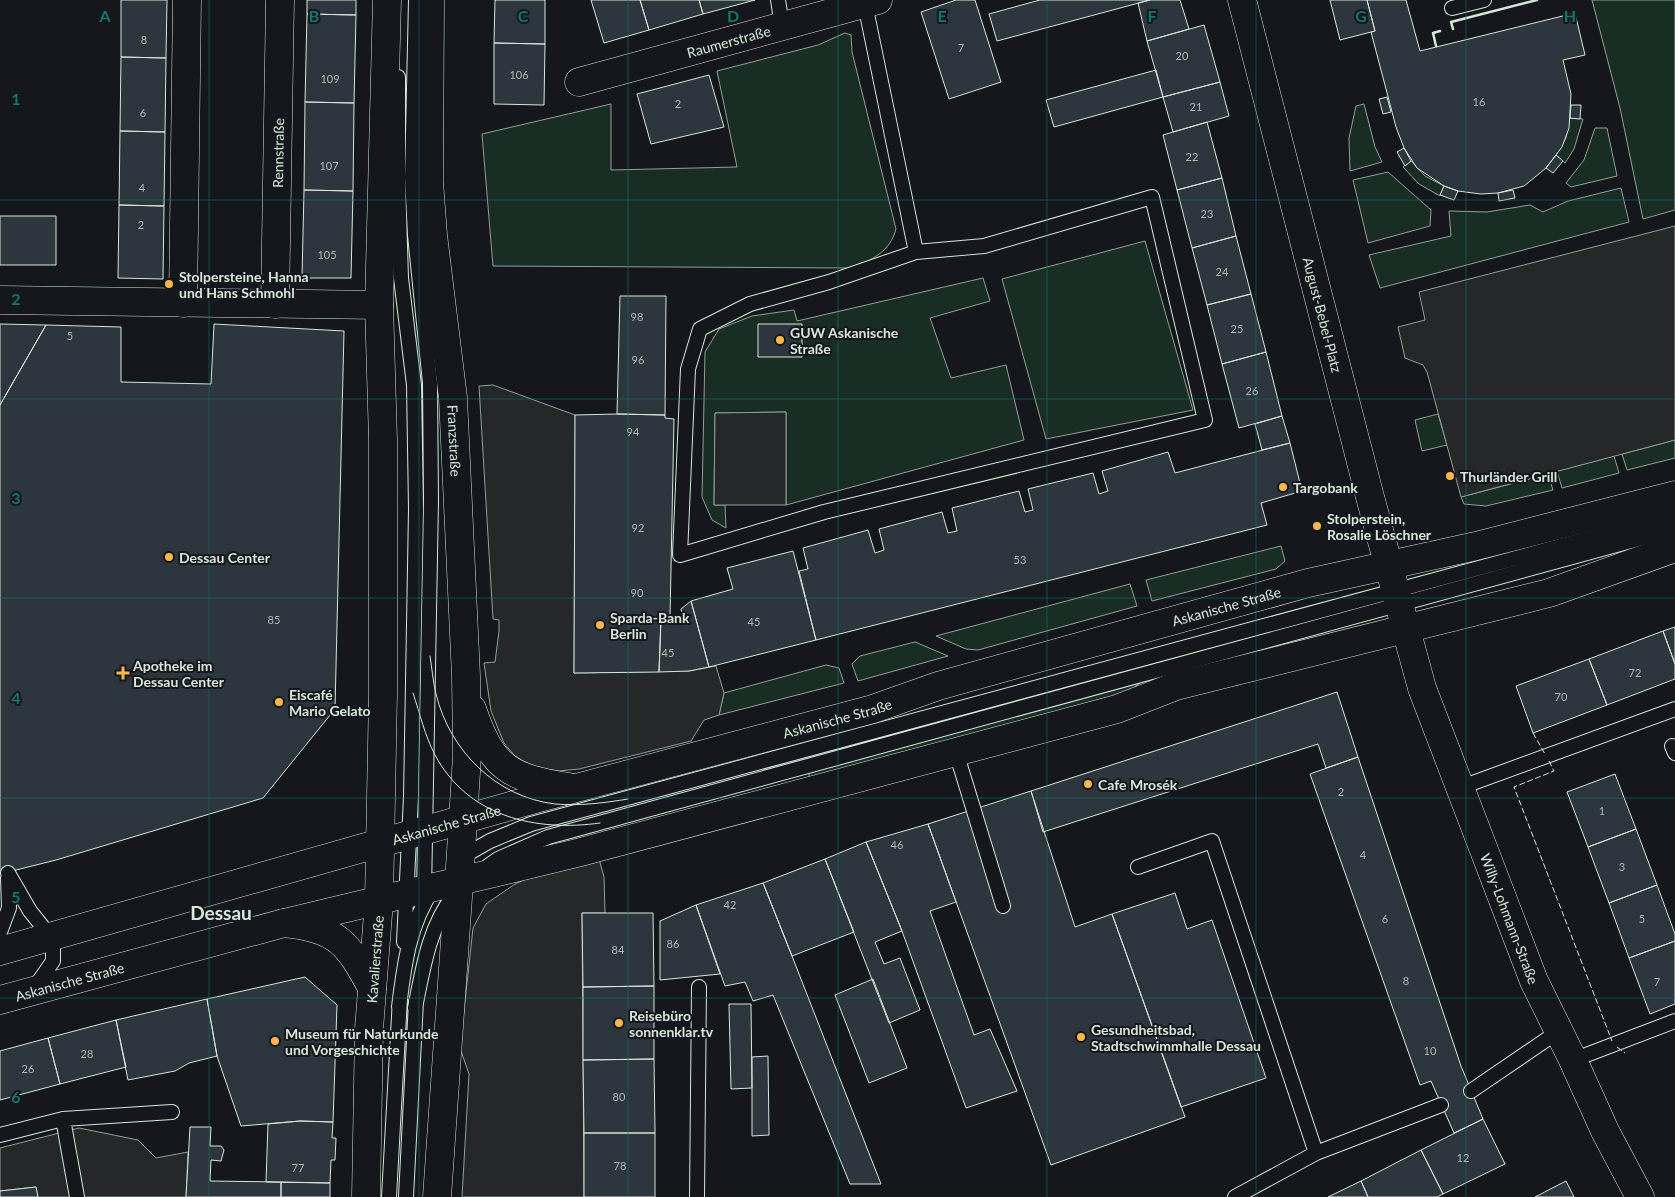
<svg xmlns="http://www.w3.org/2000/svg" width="1675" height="1197" font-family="Lato,sans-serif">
	<rect width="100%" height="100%" fill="#14181c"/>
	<path fill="#1a2d24" stroke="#939e99" d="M1592,0H1675V210L1643,219L1620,108Z
		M845,33L851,35L852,52L896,229C890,252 871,261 850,268L493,266L482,134L611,104V170L737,167L717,71L818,45Z
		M1364,104L1375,147L1382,162L1350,171L1349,138L1356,106Z
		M1570,118L1583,119L1574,149L1565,163L1556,155L1566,138Z
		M1595,128H1607L1617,176L1571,187L1566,183L1584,160Z
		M1411,161L1425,176L1444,186L1440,196L1419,184L1403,167Z
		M1388,172L1431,210L1430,226L1368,243L1353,180Z
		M1621,188L1629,222L1380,288L1369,255L1451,236L1449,211L1487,212L1530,205L1543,212L1568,201Z
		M1145,241L1193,410L1046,439L1002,279Z
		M983,278L990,301L930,318L951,378L1006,365L1024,440L786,505V412L715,413L714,505H725L726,528L712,520L702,497L705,352L719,329L752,316L794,310L797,321Z
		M1438,414L1447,445L1422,451L1415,420Z
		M1675,440V458L1627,470L1622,454Z
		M1614,456L1619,473L1562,488L1557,471Z
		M1548,474L1553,490L1486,506L1464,504L1461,497Z
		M1281,546L1285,561L1276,569L1152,601L1146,580Z
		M1130,584L1137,606L978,650L966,649L936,636Z
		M915,642L948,656L858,681L852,664L860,656Z
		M826,665L839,668L844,683L719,715L724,693Z
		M1140,683L1119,698L811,783L808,771Z"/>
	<path fill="#24282b" stroke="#939e99" d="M1675,226V440L1461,497L1427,372L1423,365L1405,358L1398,327L1425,320L1419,292Z
		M493,385L575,415L574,673L689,671L716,666L724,693L719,715L704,720L691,741L579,769L559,771L539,768L523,761L514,755L504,743L491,711L484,663L495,662L499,631V620L493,619L479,386Z
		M786,412V505H714L715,413Z
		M599,859L604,877L605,913H582L584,1197H462L469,1074L460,1048L473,928L486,904L515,884L538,874Z
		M79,1128L138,1140L156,1158L188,1152L186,1197H38L36,1187L0,1191V1148Z"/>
	<path fill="#2c363c" stroke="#d8e6dc" d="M121,0H167L166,58L121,57Z
		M307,0H356V15L307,14Z
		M495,0H545V44L494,43Z
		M591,0H640L649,30L604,43Z
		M640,0H699L703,14L649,30Z
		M699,0H755L703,14Z
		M956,0H975L1001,82L949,99L921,12Z
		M1040,0H1150L997,41L989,14Z
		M1150,0H1180L1189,29L1147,41L1138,3Z
		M1330,0H1367L1375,31L1340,40Z
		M1367,0H1406L1420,51L1575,13L1585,55L1563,60L1571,94L1569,128L1562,147L1546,168L1524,186L1498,193L1481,194L1458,191L1444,186L1417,168L1404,148L1396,127L1371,32L1375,31Z
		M307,14L356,15L354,103L305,102Z
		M1204,25L1220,82L1163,97L1147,41Z
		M494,43L545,44L544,105L494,104Z
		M121,57L166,58L165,132L120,131Z
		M1156,70L1163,97L1054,127L1046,100Z
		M709,75L724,127L651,144L637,94Z
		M1220,82L1229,116L1173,132L1163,97Z
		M1387,97L1391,112L1383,114L1379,99Z
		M305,102L354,103L353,191L304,190Z
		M1571,105H1581L1580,119L1570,118Z
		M1207,122L1222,178L1177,190L1163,135Z
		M120,131L165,132L164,206L119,205Z
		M1404,148L1411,161L1405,166L1397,152Z
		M1556,155L1563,161L1553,173L1546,168Z
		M1222,178L1236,236L1192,248L1177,190Z
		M1444,186L1458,191L1454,200L1440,195Z
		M304,190L353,191L351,278H302Z
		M1513,190L1515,198L1499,201L1498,193Z
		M119,205L164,206L163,279L118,278Z
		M0,216H56V265H0Z
		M1236,236L1251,294L1207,305L1192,248Z
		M1251,294L1266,352L1222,364L1207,305Z
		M620,296H666L665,415L617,414Z
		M0,324L46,325L0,405Z
		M214,324L344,331L335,709L263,798L56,860L0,874V405L46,325L121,327V382L211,384Z
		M758,324H802V357H758Z
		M1266,352L1282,416L1239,428L1222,364Z
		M617,414L665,415V418L674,419L670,618H661L659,672L574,673L575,415Z
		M1282,416L1290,443L1262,450L1255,424Z
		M1290,443L1302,491L1261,503L1267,525L816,640L799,571L808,569L803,548L868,530L875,553L884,550L879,529L942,512L948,533L957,531L952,508L1019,491L1025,512L1033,510L1028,489L1093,473L1099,494L1108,491L1102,471L1168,452L1175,473Z
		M793,551L816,640L709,667L691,601L733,589L727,568Z
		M691,601L709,667L689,671L659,672L661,618H683L681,609Z
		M1675,627V664L1663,631Z
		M1663,631L1675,664V679L1607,705L1589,659Z
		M1589,659L1607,705L1533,733L1516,686Z
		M1337,692L1358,757L1326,768L1318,744L1043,832L1031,791Z
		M1358,757L1461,1066L1483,1119L1454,1133L1431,1081L1420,1085L1310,774Z
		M1615,774L1636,829L1588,847L1567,792Z
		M1031,791L1075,927L1112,914L1185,1117L1051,1165L928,824Z
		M928,824L956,902L930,911L974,1035L990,1029L1017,1091L966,1108L902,931L866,842Z
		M1636,829L1657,885L1609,903L1588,847Z
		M866,842L902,931L875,942L884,964L900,958L920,1010L889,1023L825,859Z
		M825,859L854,932L792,956L763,883Z
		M763,883L792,956L881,1184H850L773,995L753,1001L745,982L725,986L696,905Z
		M1657,885L1675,934V941L1629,958L1609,903Z
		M1175,893L1187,929L1212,920L1266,1078L1181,1107L1112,914Z
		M696,905L720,974L660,980V921Z
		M582,913H653L654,986L583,987Z
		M1675,941V1004L1650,1014L1629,958Z
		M305,977L337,1005L333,1122L300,1121L241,1126L217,1056L207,999Z
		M873,979L907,1068L869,1083L835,995Z
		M654,986V1059L583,1060V987Z
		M207,999L217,1056L189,1063L175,1071L128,1080L116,1020Z
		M729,1004H751L752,1088L731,1089Z
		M116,1020L126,1067L60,1084L48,1038Z
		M48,1038L60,1084L0,1100V1051Z
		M768,1056L769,1135L752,1136V1057Z
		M654,1059L655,1133H584L583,1060Z
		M1483,1119L1505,1164L1443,1194L1421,1150Z
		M300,1121L333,1122L332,1138H336L335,1160H331L330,1183L266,1182L268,1124Z
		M190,1127H211L210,1146H221L224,1150L221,1161L211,1160L210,1181L281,1182V1197H186Z
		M584,1133H655V1197H584Z
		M1421,1150L1443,1194L1437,1197H1368L1361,1181Z
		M1361,1181L1368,1197H1328Z
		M1566,1181L1574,1197H1535Z
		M281,1182L330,1183V1197H281Z
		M36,1187L38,1197H0V1191Z"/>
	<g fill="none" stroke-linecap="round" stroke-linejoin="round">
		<g stroke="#d8e6dc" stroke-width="16">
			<path id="service" d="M416,0L412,178L415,235L430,383L431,500L424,894
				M778,0L782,26
				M865,4L916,252L829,282L750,304L700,329L688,369L680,555L824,512L1205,420L1152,197L984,246L916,252
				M1452,8L1484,0
				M398,77V180L401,278L414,385L416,509L411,797L404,942
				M1672,746L1675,753
				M956,752L1003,906
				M1459,788L1675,709
				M460,858L490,841L531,824L1675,515
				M488,866L498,859L548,837L1675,529
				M1138,867L1212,841L1316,1153
				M8,873L30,911L50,936L53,945V961L35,987
				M0,932L9,908L8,878
				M399,1007C404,966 409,924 433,889
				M415,1008C423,968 429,927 454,895
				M1573,1060L1675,1021
				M1471,1091L1559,1031
				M63,1119L77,1197
				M0,1135L63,1119L172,1112
				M389,1197L400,998
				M406,1197L416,1001
				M697,1197L699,987
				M1235,1197L1316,1153L1441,1105"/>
		</g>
		<g stroke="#d8e6dc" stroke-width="29">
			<g id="minor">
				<path id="s1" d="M579,82L878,0"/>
				<path d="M0,300L379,305"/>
				<path d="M183,303L187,0"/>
				<path id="s2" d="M275,304L280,0"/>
			</g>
		</g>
		<g stroke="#d8e6dc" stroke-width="29">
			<g id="tertiary">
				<path id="s3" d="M1242,0L1370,497L1422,688L1534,981L1573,1060L1605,1131L1640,1197"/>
				<path d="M284,923C337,928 348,943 372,988"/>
				<path id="s4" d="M366,1197L369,1029L379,901"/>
				<path d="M437,1197L459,883"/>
			</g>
		</g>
		<g stroke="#d8e6dc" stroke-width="29">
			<g id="secondary">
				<path id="s5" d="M430,0L429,182L433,235L453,398L466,676L467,756L459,883"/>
				<path d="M472,709C492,768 509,778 569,787"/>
				<path d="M379,901L383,694V440L379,305L387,0"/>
				<path id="s6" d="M0,951L535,799L873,709L938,686L1308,583L1476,546L1675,495"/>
				<path id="s7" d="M0,1000L284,923L577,853L1117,709L1176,686L1549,593L1675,548"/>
			</g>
		</g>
		<use href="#service" stroke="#14181c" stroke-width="14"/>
		<use href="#minor" stroke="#14181c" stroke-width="28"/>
		<use href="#tertiary" stroke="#14181c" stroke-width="28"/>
		<use href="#secondary" stroke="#14181c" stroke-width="28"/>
		<path stroke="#d8e6dc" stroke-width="1" d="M430,656C432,668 433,682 436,694C450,751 496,797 555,804C580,806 604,803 628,799
			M413,693C420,714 425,736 435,755C468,817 536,832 600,823"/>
		<path stroke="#d8e6dc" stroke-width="1" stroke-dasharray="6 2.5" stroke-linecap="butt" d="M1533,733L1545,754
			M1549,761L1554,771L1514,787L1612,1041
			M1617,1047L1625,1053"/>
		<path stroke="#d8e6dc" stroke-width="2.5" d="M1453,29L1451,22L1537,0
			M1436,46L1433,33L1440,31"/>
	</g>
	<path fill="none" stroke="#0f766e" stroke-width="1" stroke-opacity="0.55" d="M209,0V1197M419,0V1197M628,0V1197M838,0V1197M1047,0V1197M1256,0V1197M1466,0V1197M0,200H1675M0,399H1675M0,598H1675M0,798H1675M0,998H1675"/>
	<g fill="#ffb74d" stroke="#14181c" stroke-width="2">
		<circle cx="169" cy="284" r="5"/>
		<circle cx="780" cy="340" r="5"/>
		<circle cx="1450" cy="476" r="5"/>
		<circle cx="1283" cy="487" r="5"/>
		<circle cx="1317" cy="526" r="5"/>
		<circle cx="169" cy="557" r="5"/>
		<circle cx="600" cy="625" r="5"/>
		<path d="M120.5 665.5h5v5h5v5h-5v5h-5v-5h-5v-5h5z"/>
		<circle cx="279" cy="702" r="5"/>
		<circle cx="1088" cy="784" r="5"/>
		<circle cx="619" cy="1023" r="5"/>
		<circle cx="1081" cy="1037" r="5"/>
		<circle cx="275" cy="1041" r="5"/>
	</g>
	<g text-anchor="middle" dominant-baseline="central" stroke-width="4" stroke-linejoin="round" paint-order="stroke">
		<g font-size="11" fill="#adbab4">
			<text x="144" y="39">8</text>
			<text x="961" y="47">7</text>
			<text x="1182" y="55">20</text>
			<text x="519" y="74">106</text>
			<text x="330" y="78">109</text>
			<text x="1479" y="101">16</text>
			<text x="678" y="103">2</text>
			<text x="1196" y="106">21</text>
			<text x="143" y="112">6</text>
			<text x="1192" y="156">22</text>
			<text x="329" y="165">107</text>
			<text x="142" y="187">4</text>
			<text x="1207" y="213">23</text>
			<text x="141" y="224">2</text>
			<text x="327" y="254">105</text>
			<text x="1222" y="271">24</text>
			<text x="637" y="316">98</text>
			<text x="1237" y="328">25</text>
			<text x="70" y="335">5</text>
			<text x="638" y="359">96</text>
			<text x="1252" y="390">26</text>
			<text x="633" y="431">94</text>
			<text x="638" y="527">92</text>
			<text x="1020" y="559">53</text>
			<text x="637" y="592">90</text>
			<text x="274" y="619">85</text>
			<text x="754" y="621">45</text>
			<text x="668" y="652">45</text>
			<text x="1635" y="672">72</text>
			<text x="1561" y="696">70</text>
			<text x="1341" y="791">2</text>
			<text x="1602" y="810">1</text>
			<text x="897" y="844">46</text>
			<text x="1363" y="854">4</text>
			<text x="1622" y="866">3</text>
			<text x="730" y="904">42</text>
			<text x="1385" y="918">6</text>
			<text x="1642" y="918">5</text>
			<text x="673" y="943">86</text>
			<text x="618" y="949">84</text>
			<text x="1406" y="980">8</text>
			<text x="1657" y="981">7</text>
			<text x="1430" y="1050">10</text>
			<text x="87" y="1053">28</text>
			<text x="28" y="1068">26</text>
			<text x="619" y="1096">80</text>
			<text x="1463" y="1157">12</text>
			<text x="620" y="1165">78</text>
			<text x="298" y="1167">77</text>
		</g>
		<g font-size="14" fill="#d8e6dc" stroke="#14181c">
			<text stroke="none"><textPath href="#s1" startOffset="155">Raumerstraße</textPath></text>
			<text stroke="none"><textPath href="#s2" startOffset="151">Rennstraße</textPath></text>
			<text stroke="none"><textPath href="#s3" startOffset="325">August-Bebel-Platz</textPath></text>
			<text stroke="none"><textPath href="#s5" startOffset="442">Franzstraße</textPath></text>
			<text stroke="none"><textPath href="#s6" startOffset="1274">Askanische Straße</textPath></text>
			<text stroke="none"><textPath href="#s6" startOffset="869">Askanische Straße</textPath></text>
			<text stroke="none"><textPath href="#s6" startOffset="464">Askanische Straße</textPath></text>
			<text stroke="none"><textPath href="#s3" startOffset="958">Willy-Lohmann-Straße</textPath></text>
			<text stroke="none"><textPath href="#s4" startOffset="238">Kavalierstraße</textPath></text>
			<text stroke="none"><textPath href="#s7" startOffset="72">Askanische Straße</textPath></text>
		</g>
		<g font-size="14" font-weight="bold" fill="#d8e6dc" stroke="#14181c" text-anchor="start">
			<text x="179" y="276">Stolpersteine, Hanna<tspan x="179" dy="16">und Hans Schmohl</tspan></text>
			<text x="790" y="332">GUW Askanische<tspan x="790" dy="16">Straße</tspan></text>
			<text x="1460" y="476">Thurländer Grill</text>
			<text x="1293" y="487">Targobank</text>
			<text x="1327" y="518">Stolperstein,<tspan x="1327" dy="16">Rosalie Löschner</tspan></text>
			<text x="179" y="557">Dessau Center</text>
			<text x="610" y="617">Sparda-Bank<tspan x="610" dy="16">Berlin</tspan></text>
			<text x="133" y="665">Apotheke im<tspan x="133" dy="16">Dessau Center</tspan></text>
			<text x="289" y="694">Eiscafé<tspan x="289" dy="16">Mario Gelato</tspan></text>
			<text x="1098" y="784">Cafe Mrosék</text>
			<text x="629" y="1015">Reisebüro<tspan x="629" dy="16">sonnenklar.tv</tspan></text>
			<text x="1091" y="1029">Gesundheitsbad,<tspan x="1091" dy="16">Stadtschwimmhalle Dessau</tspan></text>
			<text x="285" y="1033">Museum für Naturkunde<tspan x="285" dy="16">und Vorgeschichte</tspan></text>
		</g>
		<g font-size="19" font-weight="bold" fill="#d8e6dc" stroke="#14181c">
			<text x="221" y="912">Dessau</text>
		</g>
	</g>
	<g font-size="16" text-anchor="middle" font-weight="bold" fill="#0f766e" stroke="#14181c" stroke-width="4" stroke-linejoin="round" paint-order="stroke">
		<text x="105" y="22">A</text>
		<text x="314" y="22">B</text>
		<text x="523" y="22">C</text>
		<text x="733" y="22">D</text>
		<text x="942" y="22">E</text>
		<text x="1152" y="22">F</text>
		<text x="1361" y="22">G</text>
		<text x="1570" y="22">H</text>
		<text x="16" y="105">1</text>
		<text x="16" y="305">2</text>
		<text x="16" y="504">3</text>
		<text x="16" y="704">4</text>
		<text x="16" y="903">5</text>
		<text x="16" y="1103">6</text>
	</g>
</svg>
